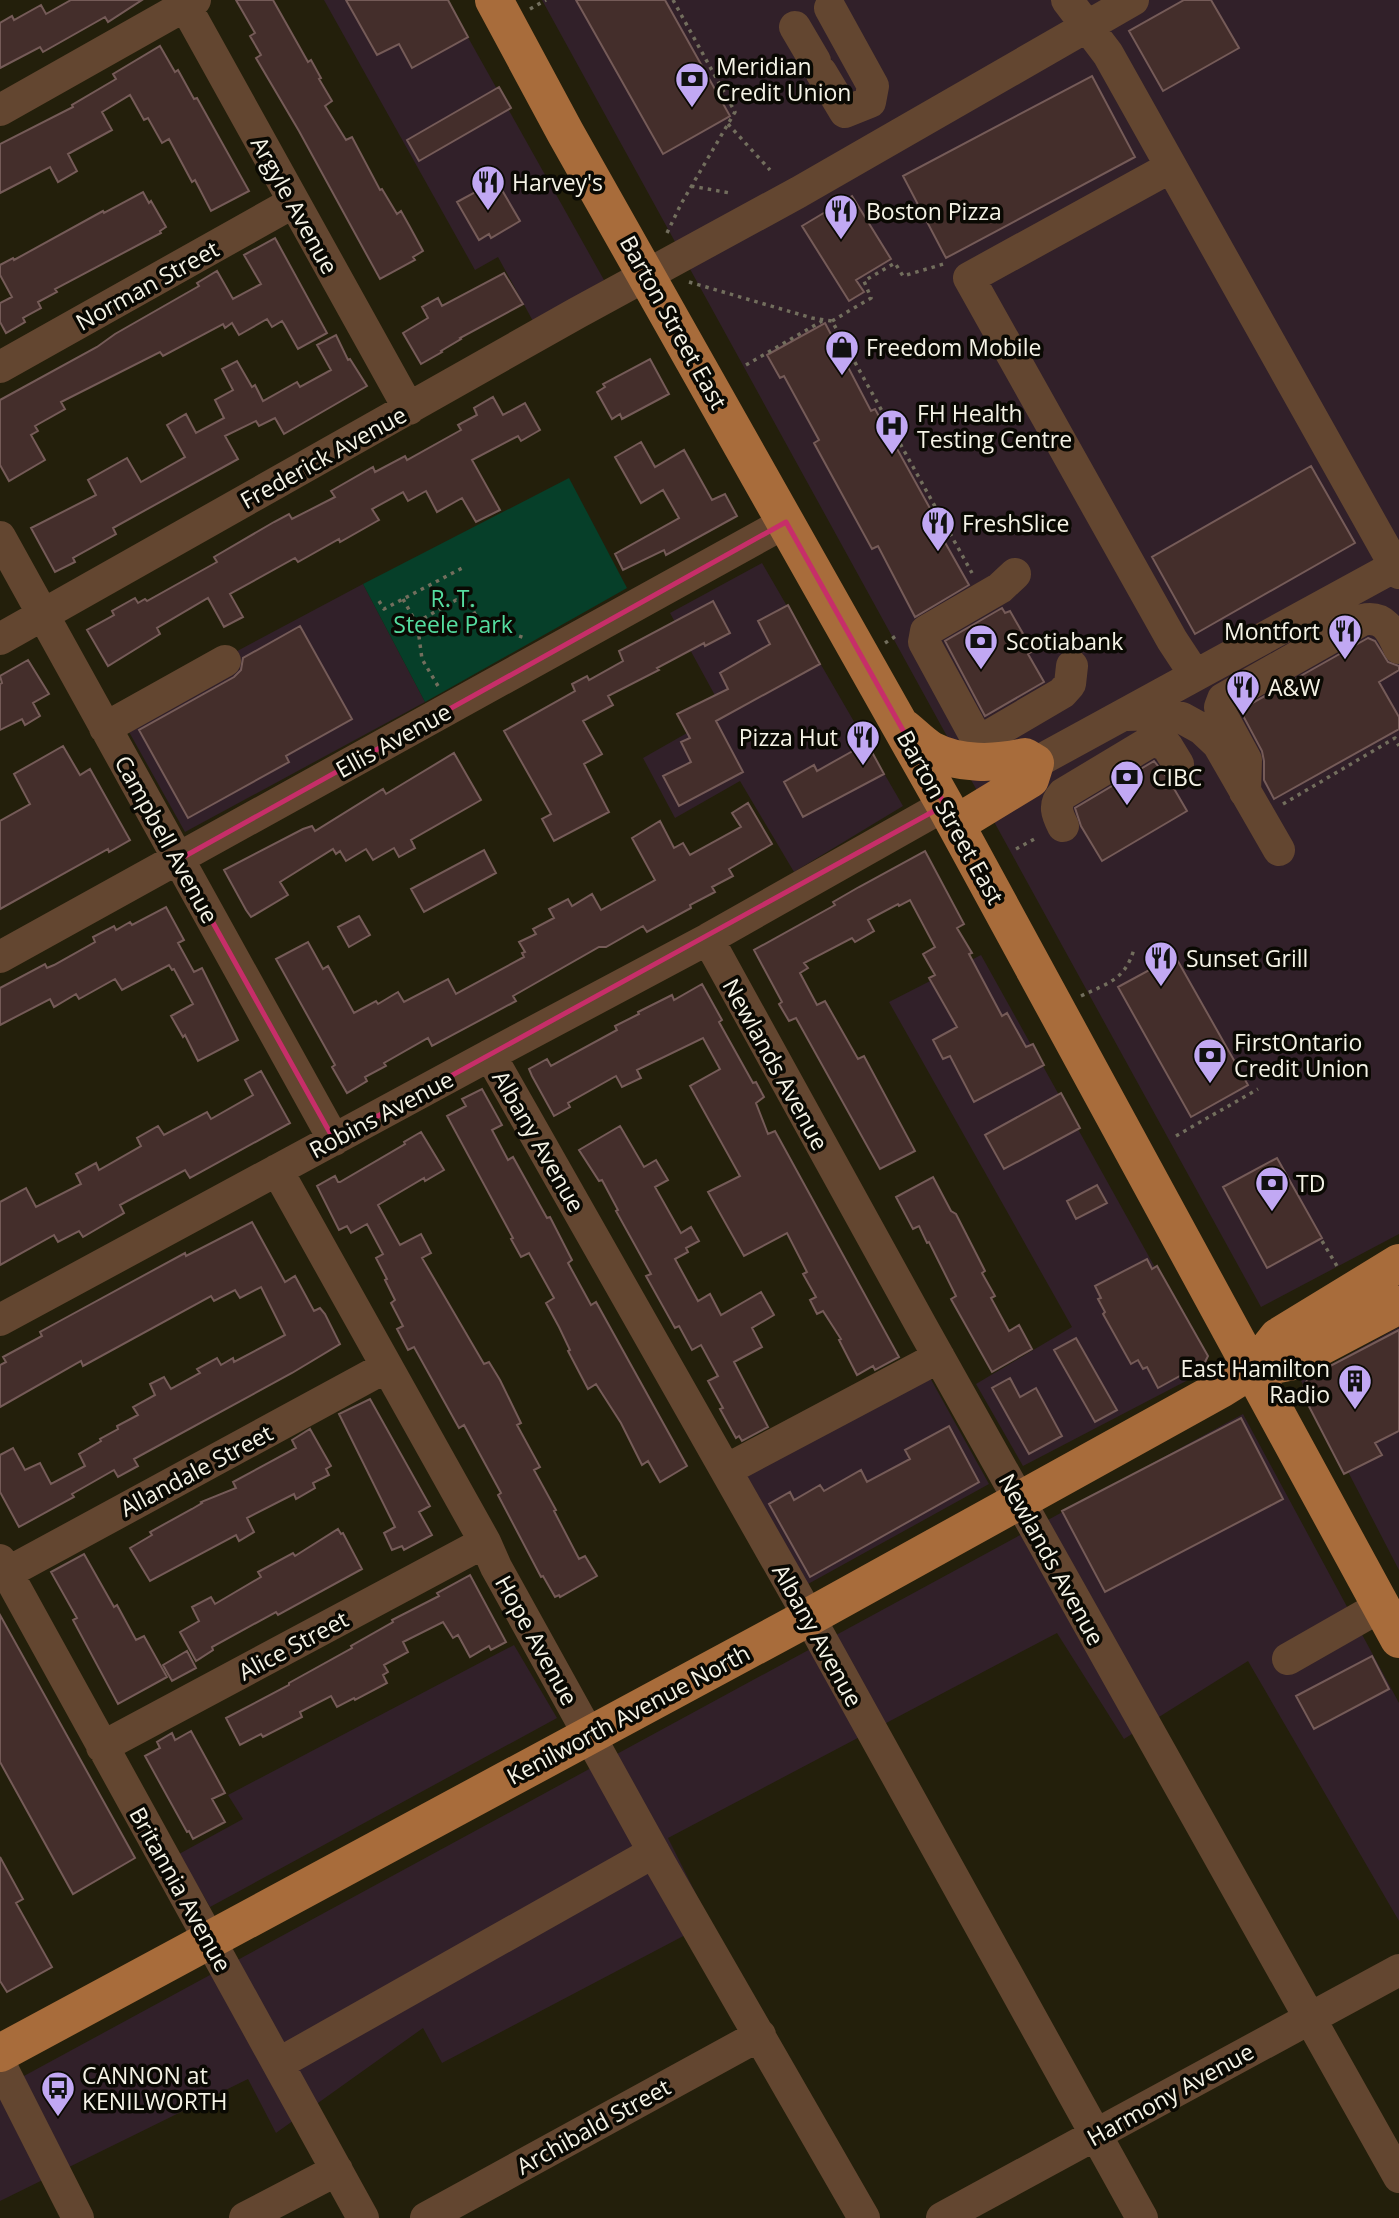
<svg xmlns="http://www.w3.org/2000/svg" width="1399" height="2218" font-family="'Open Sans',sans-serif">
	<rect width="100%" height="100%" fill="#231f0b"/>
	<path fill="#312029" d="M324,0H447L604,280L534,323L498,257L475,270Z
		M542,0H1399V1234L1261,1307Z
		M762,563L903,806L794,872L740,781L675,818L643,758L724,712L670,613Z
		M363,584L425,702L185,832L119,714Z
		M981,955L1211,1368L1023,1466L976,1384L1072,1327L889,1002Z
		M1399,1327V1570L1301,1381Z
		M918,1356L989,1484L799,1589L728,1458Z
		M1243,1414L1399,1703V1921L1248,1661L1124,1739L1057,1633L668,1838L710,1922L442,2063L423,2028L276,2133L248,2079L0,2201V2089Z
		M514,1645L557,1718L210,1907L179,1854L243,1819L228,1795Z"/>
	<path fill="#063f29" d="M569,478L627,588L425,702L363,584Z"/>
	<path fill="#442e2b" stroke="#755b58" stroke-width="2" d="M71,0H142L108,22L105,17L43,52L40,47L0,68V23L12,16L14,20L41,5L46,14Z
		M236,0H273L308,62L311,60L321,78L319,79L332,101L325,106L346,140L352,137L380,190L382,189L397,214L401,211L410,227L423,251L413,257L415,260L380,279L299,131L256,58L261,55L250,36L255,33Z
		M346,0H448L468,37L412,68L399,44L377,55Z
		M576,0H665L730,116L663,154Z
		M1184,0H1211L1239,48L1163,91L1129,31Z
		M160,46L175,72L178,70L194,99L197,98L249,191L211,211L195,180L192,182L169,139L162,143L148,118L144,120L130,95L102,112L112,130L68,154L77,171L58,182L50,167L0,193V144L73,107L72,105L116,79L113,74Z
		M1092,76L1135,157L946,258L903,176Z
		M499,87L511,108L419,161L407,140Z
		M499,185L520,221L491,238L489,234L479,240L457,202L479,190L482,195Z
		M143,192L149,203L151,201L166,227L160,231L161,233L55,289L57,292L38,302L41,308L23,318L25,322L6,333L0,322V303L12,297L0,275V265L13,258L14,260L103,211L104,213Z
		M852,196L891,259L856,280L864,292L849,301L802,226Z
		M275,238L327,333L298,349L284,324L282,321L272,327L267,319L239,335L232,323L225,328L223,324L163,356L160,352L61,402L65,409L35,426L38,431L31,435L45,460L9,481L0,465V400L97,347L115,334L199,286L197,283L217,271L233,299L261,284L244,255Z
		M504,273L523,304L460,338L461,339L441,351L442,352L421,364L403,333L428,318L422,307L438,298L442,306Z
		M825,323L871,411L875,409L932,512L929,514L969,585L915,617L878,546L872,549L814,443L819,440L784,376L780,378L767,355Z
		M336,335L348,360L350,359L367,386L284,434L275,418L259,426L256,421L225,436L238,459L113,528L116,534L73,558L75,562L55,572L31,528L96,495L88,480L127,458L141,482L185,457L167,425L186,414L196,433L224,418L215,400L233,390L222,369L237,361L252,387L255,385L263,401L297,382L300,387L331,370L317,345Z
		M650,359L669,394L622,419L620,414L612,419L597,392L605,387L603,384Z
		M493,397L503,415L525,403L540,430L521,441L518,436L472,460L500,510L476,522L462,498L437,512L426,491L408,501L403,492L372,509L379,520L340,542L339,539L298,562L295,558L230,594L243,617L224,627L208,598L157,628L160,634L108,666L87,630L114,615L112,611L135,598L138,603L145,599L147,601L217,562L214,557L274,522L289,514L292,519L335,497L331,491L373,467L375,472L405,456L407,460L461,430L458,425L477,415L474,408Z
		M641,442L655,467L684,450L712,500L725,494L737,516L666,555L664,550L623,570L615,554L679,518L663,490L641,503L615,457Z
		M1311,466L1355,543L1195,634L1152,557Z
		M713,601L730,633L705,646L704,643L657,668L659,670L608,696L613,705L583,721L602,754L584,764L609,812L554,841L542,819L551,814L504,731L575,691L572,684L587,676L589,680L623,661L619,651Z
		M788,605L820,664L716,721L743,772L679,806L663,776L691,762L681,742L690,738L677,714L728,689L720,673L770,644L758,621Z
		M1002,608L1005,613L1010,611L1033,651L1028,654L1044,682L985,716L945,641Z
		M300,626L352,719L286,756L289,762L188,818L139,730L234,677L241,670L243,658Z
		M1368,638L1375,641L1388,662L1399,666V670L1379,682L1399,717V729L1274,799L1264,780V761L1262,751L1240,710Z
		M28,660L49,694L33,703L40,716L25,725L22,719L0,730V684L2,683L0,676Z
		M867,743L884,774L803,817L784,782L814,765L817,771Z
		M63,746L80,775L90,769L130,840L109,852L108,849L0,909V821L30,804L14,774Z
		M454,753L481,800L411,840L415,848L399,857L394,848L373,860L366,849L346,861L340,851L336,854L333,849L280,882L288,895L251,917L246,910L224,870L303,829L312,826L315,831L383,789L386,794Z
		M1154,761L1169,780L1187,811L1102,861L1081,826L1075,808Z
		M748,803L772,844L729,869L733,876L712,887L715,892L690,905L691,908L647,932L643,926L606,947H599L513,996L516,1001L432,1046L428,1038L384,1063L386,1066L365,1077L367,1081L347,1093L332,1067L335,1065L276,959L308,942L323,969L328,966L354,1013L376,1001L378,1004L398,992L404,1002L448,979L456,994L524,957L522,953L525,952L519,942L536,934L533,929L554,918L549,909L568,899L572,906L592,894L601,910L655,880L632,838L660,821L674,848L683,843L690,855L741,827L732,813Z
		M484,850L496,873L424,912L411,889Z
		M925,851L964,924L957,928L972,953L969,954L1002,1016L1007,1013L1026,1047L1033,1044L1044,1065L974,1102L950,1056L943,1059L933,1040L957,1027L929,978L935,975L923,954L935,947L910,900L899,906L898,904L868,920L874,931L855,942L852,938L804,963L808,968L800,973L817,1005L825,1001L858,1059L864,1056L915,1151L880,1169L796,1018L789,1021L779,1004L782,1002L754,950L835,905L833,902L859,887Z
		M166,907L184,940L178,943L194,972L202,968L238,1040L198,1061L185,1035L183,1037L171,1016L193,1004L174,969L172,970L169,965L122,990L115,979L79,999L76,994L54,1007L50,999L0,1025V988L45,964L47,968L54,965L95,942L93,937L114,926L116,930L130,922L132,925Z
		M359,916L370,935L349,947L338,927Z
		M1175,956L1248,1085L1191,1117L1118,987Z
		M702,984L722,1020L719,1022L753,1083L756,1082L764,1097L756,1103L768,1134L775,1131L899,1357L875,1370L873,1366L857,1375L839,1340L841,1339L823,1311L817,1314L810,1300L816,1297L803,1274L807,1272L787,1233L744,1256L708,1192L740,1176L690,1086L720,1069L703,1038L637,1070L641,1078L622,1087L616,1076L568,1103L570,1107L554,1116L532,1076L529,1069L547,1059L551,1066L617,1030L615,1026L639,1014L638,1012L672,995L674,1000Z
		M261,1071L290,1123L190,1178L185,1170L120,1205L124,1213L83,1237L79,1231L58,1242L54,1235L0,1265V1202L26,1188L36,1207L81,1184L76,1174L96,1163L99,1170L141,1146L137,1138L158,1126L164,1135L207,1112L211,1119L253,1095L245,1080Z
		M482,1089L502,1125L492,1130L508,1160L513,1157L547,1218L550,1217L572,1260L568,1263L591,1305L596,1302L687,1466L660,1482L648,1461L642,1465L621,1423L596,1384L588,1389L568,1351L570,1350L559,1327L546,1303L554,1298L529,1253L521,1257L511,1239L513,1238L447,1116L466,1106L462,1099Z
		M1061,1093L1080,1128L1004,1169L985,1135Z
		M620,1126L644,1167L656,1160L668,1180L655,1187L681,1233L691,1227L699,1241L686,1248L688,1252L675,1259L698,1301L710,1294L721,1315L761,1292L774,1315L752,1328L762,1347L734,1362L768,1427L742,1441L739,1436L736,1438L720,1409L723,1408L708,1381L718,1376L701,1345L692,1350L679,1326L675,1328L646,1276L651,1274L616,1211L618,1210L602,1180L599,1181L579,1150Z
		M421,1132L444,1170L425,1181L424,1178L378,1205L400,1245L421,1234L431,1253L422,1258L484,1364L489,1362L500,1380L521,1423L517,1425L540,1467L534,1470L556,1510L554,1511L579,1559L585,1556L597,1576L560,1597L559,1595L555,1597L543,1576L541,1577L498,1495L501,1493L464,1425L459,1428L414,1347L408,1350L397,1329L403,1326L391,1303L395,1300L385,1280L387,1279L376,1258L383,1254L367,1224L351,1233L347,1226L339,1230L317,1186L335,1176L338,1182H340L405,1144L404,1142Z
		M1277,1158L1322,1238L1267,1268L1223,1187Z
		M933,1177L951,1211L956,1214L985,1271L982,1273L995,1296L991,1298L1009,1331L1019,1325L1032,1349L992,1372L951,1299L956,1296L929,1242L927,1243L919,1226L913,1229L896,1197Z
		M1097,1185L1107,1203L1076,1219L1067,1201Z
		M252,1222L285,1282L295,1276L314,1311L320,1308L325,1314L340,1344L292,1373L134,1459L138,1466L118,1477L114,1470L72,1494L74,1497L19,1527L0,1492V1455L13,1448L25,1470L40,1463L51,1484L85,1466L79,1454L101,1441L100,1439L118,1429L117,1426L138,1415L133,1407L155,1395L150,1384L164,1377L171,1389L200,1373L197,1369L217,1358L221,1365L233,1358L234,1362L285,1335L261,1287L240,1298L235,1290L214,1301L211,1296L83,1366L81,1361L0,1407V1365L6,1362L3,1357L42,1336L40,1332L58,1322L185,1253L186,1256Z
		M1147,1259L1152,1269L1157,1266L1208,1356L1205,1362L1158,1388L1147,1367L1143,1369L1138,1360L1131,1364L1103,1314L1105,1312L1098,1299L1101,1298L1095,1286Z
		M1399,1330V1431L1375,1443L1382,1455L1344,1474L1301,1391L1309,1377Z
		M1076,1338L1117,1410L1095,1422L1054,1350Z
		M1010,1378L1020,1397L1036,1388L1062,1436L1029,1454L992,1388Z
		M370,1399L430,1506L419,1512L432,1535L404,1550L402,1546L392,1550L384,1533L395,1527L339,1414Z
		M1241,1418L1283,1499L1105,1592L1062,1511Z
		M949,1426L979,1482L810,1577L769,1504L790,1492L794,1500L820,1485L824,1491L861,1470L867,1482L910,1459L905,1450Z
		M310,1429L331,1466L326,1469L329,1475L313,1483L315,1488L296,1499L294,1494L247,1518L254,1532L239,1541L236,1535L150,1581L130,1548L152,1535L150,1532L192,1509L202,1503L201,1502L236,1488L233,1482L296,1448L292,1440Z
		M338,1529L341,1534L343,1533L362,1569L278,1615L276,1612L212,1647L213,1650L196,1661L180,1632L199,1621L192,1607L211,1597L215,1604L261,1577L258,1572L293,1553L295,1556Z
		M84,1554L114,1607L117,1605L136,1640L144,1636L167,1677L118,1704L73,1620L77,1618L51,1572Z
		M470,1575L506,1642L491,1650L489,1646L470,1657L458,1635L453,1638L443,1622L403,1642L408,1652L384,1665L388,1672L383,1675L387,1683L355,1700L354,1698L337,1707L331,1696L300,1712L302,1717L263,1737L261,1734L240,1745L226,1718L289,1685V1683L352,1648L351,1646L393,1622L392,1620L439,1596L437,1593Z
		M0,1615L135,1858L73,1894L0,1762Z
		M187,1651L196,1668L172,1681L163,1665Z
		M1372,1656L1389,1689L1314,1729L1296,1696Z
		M191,1731L225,1793L212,1799L225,1822L193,1839L189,1831L187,1832L145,1756L160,1748L157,1742L172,1733L175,1740Z
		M0,1857L23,1899L16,1903L52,1967L7,1992L0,1981Z"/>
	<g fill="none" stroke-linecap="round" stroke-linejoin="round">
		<path stroke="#726e5d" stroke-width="3.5" stroke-dasharray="3.5 5" stroke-linecap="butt" d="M530,9L546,0
			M728,124L770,170
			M691,186L730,193
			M667,233L681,204L735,112L673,0
			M689,282L812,318L832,321L972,573
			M832,321L871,298L864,281L895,263L903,276L947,263
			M746,365L822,321
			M403,599L414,619L417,622
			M379,601L384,609L466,566
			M885,643L899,634
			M438,686L422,659L417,622L456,600L470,605L486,634C499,628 512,634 525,638
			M1283,804L1395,738L1399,746
			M1016,849L1038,837
			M1081,996C1108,983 1125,980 1134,949
			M1176,1136L1258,1089
			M1322,1241L1337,1266"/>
		<path stroke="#634630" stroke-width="32" d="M182,0L409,409
			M1067,0L1108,54L1399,573
			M795,27L815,61
			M821,72L845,112L870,102L873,86L830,8
			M0,110L195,0
			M1171,167L969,278L1172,640L1195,675
			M0,367L294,202
			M0,537L334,1140
			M1015,574L1000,588L926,631L924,642L973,732L985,738L1062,693L1070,684L1072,666
			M0,639L577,313L799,192L1133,0
			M1127,715L1160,714L1182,718L1202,729L1218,744L1279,850
			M105,728L225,661
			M1035,763L1399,564
			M1245,792L1246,760L1221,714L1220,707L1223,699L1362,620C1384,615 1391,630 1399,648
			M1063,826C1057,814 1053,805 1063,794L1153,740L1167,746L1178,764
			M708,939L922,1327L1399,2177
			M0,957L786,522
			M490,1055L809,1617L1142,2218
			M277,1170L485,1542L496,1567L661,1865L864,2218
			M0,1320L490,1055L708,939L945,805
			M726,1470L939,1357
			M0,1560L363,2218
			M7,1573L386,1367
			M1288,1659L1381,1606
			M102,1747L485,1542
			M0,2064L78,2218
			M278,2064L654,1852
			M245,2218L337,2170
			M426,2218L760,2035
			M942,2218L1399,1970"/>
		<path stroke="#a86c3b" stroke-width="38" d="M494,0L565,132L945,805L1399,1639
			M904,728C913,735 921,744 931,750C959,765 995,764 1025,757L1035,763L1030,779L956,824
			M1253,1369L1293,1361L1399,1305
			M0,2053L809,1617L1221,1389L1253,1369L1278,1337L1399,1263"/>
	</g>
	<path fill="none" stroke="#c72e69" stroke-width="5" stroke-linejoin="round" d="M786,522L945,805L334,1140L178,860Z"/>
	<defs>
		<g id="bank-pin" transform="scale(1.75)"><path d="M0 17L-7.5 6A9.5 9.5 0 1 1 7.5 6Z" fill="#c1a8f3" stroke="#0a0903"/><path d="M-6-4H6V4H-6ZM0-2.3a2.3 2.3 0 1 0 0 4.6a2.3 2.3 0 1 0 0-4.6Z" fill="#111"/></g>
		<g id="restaurant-pin" transform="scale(1.75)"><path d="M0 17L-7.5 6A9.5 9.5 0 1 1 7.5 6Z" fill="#c1a8f3" stroke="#0a0903"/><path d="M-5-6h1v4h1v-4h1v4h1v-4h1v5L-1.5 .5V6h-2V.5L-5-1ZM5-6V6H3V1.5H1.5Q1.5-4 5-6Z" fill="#111"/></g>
		<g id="shop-pin" transform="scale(1.75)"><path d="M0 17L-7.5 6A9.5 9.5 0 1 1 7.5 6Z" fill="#c1a8f3" stroke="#0a0903"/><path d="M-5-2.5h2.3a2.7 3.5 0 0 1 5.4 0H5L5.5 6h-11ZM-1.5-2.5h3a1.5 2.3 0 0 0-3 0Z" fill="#111"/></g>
		<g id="hospital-pin" transform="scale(1.75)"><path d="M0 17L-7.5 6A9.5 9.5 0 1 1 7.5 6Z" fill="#c1a8f3" stroke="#0a0903"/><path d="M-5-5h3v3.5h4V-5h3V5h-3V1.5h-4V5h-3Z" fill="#111"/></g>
		<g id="building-pin" transform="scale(1.75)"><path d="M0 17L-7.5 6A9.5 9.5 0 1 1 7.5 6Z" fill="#c1a8f3" stroke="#0a0903"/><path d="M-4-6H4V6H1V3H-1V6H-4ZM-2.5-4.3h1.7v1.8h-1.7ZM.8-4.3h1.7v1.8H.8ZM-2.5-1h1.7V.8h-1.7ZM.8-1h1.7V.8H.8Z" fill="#111"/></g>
		<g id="bus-pin" transform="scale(1.75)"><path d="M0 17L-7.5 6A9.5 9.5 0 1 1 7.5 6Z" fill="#c1a8f3" stroke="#0a0903"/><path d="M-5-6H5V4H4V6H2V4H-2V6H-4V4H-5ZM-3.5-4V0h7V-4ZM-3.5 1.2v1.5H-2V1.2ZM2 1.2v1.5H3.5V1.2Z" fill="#111"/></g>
	</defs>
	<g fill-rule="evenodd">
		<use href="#bank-pin" x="692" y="79"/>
		<use href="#restaurant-pin" x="488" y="182"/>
		<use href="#restaurant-pin" x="841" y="211"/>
		<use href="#shop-pin" x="842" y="347"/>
		<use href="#hospital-pin" x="892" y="426"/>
		<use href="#restaurant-pin" x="938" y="523"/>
		<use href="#restaurant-pin" x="1345" y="631"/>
		<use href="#bank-pin" x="981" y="641"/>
		<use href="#restaurant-pin" x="1243" y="687"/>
		<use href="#restaurant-pin" x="863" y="737"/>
		<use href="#bank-pin" x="1127" y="777"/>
		<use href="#restaurant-pin" x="1161" y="958"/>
		<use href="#bank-pin" x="1210" y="1055"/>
		<use href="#bank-pin" x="1272" y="1183"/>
		<use href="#building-pin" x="1355" y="1381"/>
		<use href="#bus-pin" x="58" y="2088"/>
	</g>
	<g text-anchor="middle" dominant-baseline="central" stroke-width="7" stroke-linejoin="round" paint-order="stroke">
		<g font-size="23" fill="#f5f3e6" stroke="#0a0903" text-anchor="start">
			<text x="716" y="66">Meridian<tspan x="716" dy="26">Credit Union</tspan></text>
			<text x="512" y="182">Harvey's</text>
			<text x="866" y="211">Boston Pizza</text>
			<text x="866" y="347">Freedom Mobile</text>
			<text x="917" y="413">FH Health<tspan x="917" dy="26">Testing Centre</tspan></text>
			<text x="962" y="523">FreshSlice</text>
			<text x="1320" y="631" text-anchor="end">Montfort</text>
			<text x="1006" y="641">Scotiabank</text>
			<text x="1268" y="687">A&amp;W</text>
			<text x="838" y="737" text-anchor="end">Pizza Hut</text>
			<text x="1152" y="777">CIBC</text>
			<text x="1186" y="958">Sunset Grill</text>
			<text x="1234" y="1042">FirstOntario<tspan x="1234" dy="26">Credit Union</tspan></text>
			<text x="1296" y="1183">TD</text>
			<text x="1330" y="1368" text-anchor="end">East Hamilton<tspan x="1330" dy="26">Radio</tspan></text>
			<text x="82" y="2075">CANNON at<tspan x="82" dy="26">KENILWORTH</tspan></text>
		</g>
		<g font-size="23" fill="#f5f3e6" stroke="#0a0903">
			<text transform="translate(295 205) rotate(61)">Argyle Avenue</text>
			<text transform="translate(147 285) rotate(-29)">Norman Street</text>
			<text transform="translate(674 322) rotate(61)">Barton Street East</text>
			<text transform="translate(323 457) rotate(-29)">Frederick Avenue</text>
			<text transform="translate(393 740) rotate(-29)">Ellis Avenue</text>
			<text transform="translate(951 817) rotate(61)">Barton Street East</text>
			<text transform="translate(167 839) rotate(61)">Campbell Avenue</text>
			<text transform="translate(776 1064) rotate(61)">Newlands Avenue</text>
			<text transform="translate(381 1114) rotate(-28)">Robins Avenue</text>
			<text transform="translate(539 1141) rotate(60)">Albany Avenue</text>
			<text transform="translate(196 1470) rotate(-28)">Allandale Street</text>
			<text transform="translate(1052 1559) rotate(61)">Newlands Avenue</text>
			<text transform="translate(818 1635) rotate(61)">Albany Avenue</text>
			<text transform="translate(537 1640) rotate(61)">Hope Avenue</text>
			<text transform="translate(293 1645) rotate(-28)">Alice Street</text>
			<text transform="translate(628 1714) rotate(-28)">Kenilworth Avenue North</text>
			<text transform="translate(181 1889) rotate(61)">Britannia Avenue</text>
			<text transform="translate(1170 2094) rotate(-29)">Harmony Avenue</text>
			<text transform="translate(593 2126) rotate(-29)">Archibald Street</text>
		</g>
		<g font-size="23" fill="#55dda0" stroke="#0a0903">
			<text x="453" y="598">R. T.<tspan x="453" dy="26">Steele Park</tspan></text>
		</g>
	</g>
</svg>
